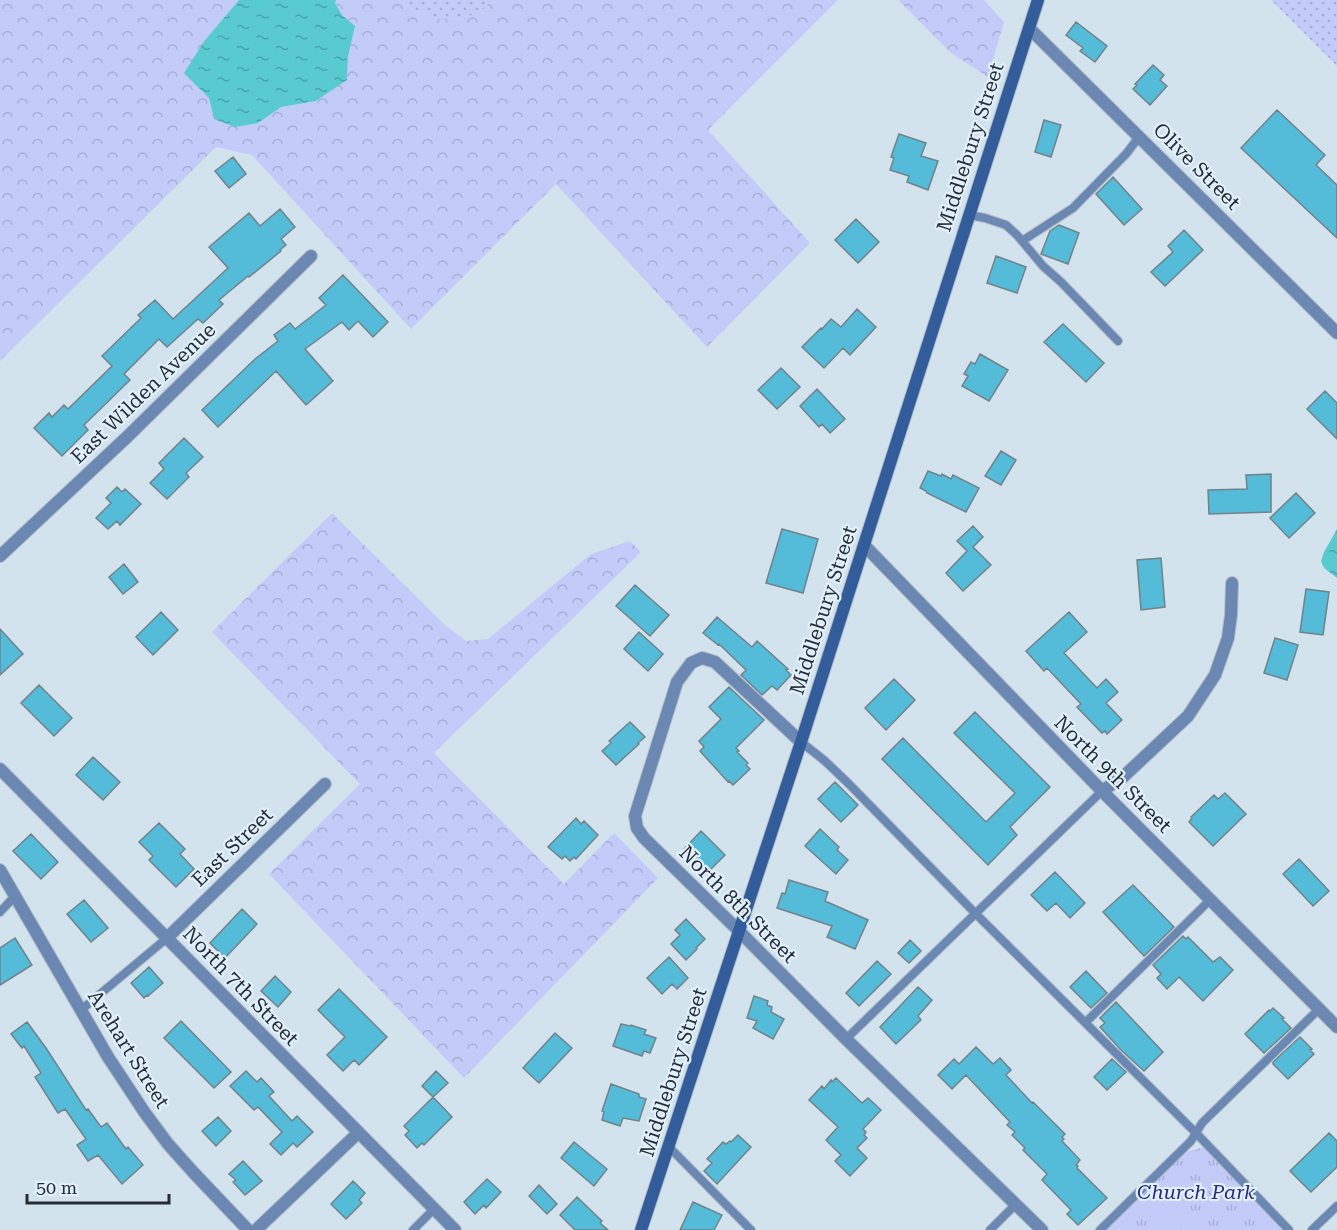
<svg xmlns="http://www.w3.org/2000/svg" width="1337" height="1230" font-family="'Roboto Serif',serif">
	<defs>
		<pattern id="grass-dots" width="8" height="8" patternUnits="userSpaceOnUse" patternTransform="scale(1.5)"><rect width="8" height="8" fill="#c3cbf8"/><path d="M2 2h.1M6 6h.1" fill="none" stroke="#a7aed5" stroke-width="1.8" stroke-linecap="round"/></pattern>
		<pattern id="forest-crowns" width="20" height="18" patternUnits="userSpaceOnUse" patternTransform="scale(1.5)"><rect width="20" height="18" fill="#c3cbf8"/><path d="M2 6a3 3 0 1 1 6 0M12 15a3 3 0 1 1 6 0" fill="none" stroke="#a7aed5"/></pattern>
		<pattern id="park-tufts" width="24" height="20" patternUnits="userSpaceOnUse" patternTransform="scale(1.5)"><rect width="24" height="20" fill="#c3cbf8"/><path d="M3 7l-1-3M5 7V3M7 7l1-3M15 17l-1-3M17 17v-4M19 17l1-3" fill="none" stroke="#a7aed5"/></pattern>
		<pattern id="water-ripples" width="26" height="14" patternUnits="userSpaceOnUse" patternTransform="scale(1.5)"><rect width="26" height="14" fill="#58cad0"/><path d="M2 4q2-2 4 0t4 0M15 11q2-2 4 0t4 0" fill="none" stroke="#49a4a9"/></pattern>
	</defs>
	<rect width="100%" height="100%" fill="#d3e3ee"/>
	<path fill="url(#grass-dots)" d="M403,0H495L467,18L436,19L412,10Z
		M1271,0H1337V66Z"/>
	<path fill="url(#forest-crowns)" d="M0,0H239L205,40L209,98L214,119L258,123L281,107L316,101L347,80L348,57L355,26L342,15L335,3L336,0H403L412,10L436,19L467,18L495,0H838L708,130L810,243L707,347L556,184L411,329L252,155L216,147L0,361Z
		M898,0H984L1004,22L988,77L951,53Z
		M332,513L445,625L466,641L488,639L591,554L630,541L641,552L434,753L564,884L614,833L658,878L464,1078L269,874L360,784L212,632Z"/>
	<path fill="url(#park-tufts)" d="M1204,1147L1277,1223L1282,1230H1106L1183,1153Z"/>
	<path fill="#c3cbf8" d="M1159,1197L1184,1222L1176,1230H1157L1141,1215Z"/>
	<path fill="url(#water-ripples)" d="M239,0H336L335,3L342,15L355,26L348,57L347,80L316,101L281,107L258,123L235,127L214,119L209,98L184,73L205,40Z
		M1337,529V578L1324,568L1321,561L1324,552Z"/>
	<path fill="#54bbd8" stroke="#718389" stroke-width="1.5" d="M1076,22L1107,46L1095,62L1080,51L1083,48L1066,35Z
		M1153,65L1164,75L1160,80L1167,86L1150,105L1133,89L1137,85L1135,84Z
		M1277,110L1325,155L1316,165L1337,185V238L1241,148Z
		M1044,120L1061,125L1051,157L1035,152Z
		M899,134L926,143L921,156L938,161L928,190L907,182L909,176L890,170L894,158L891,157Z
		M233,157L246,174L229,188L215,171Z
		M1113,177L1142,209L1124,225L1096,194Z
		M280,209L295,227L281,239L286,245L280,250L281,251L249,277L248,276L219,300L223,304L203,323L198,319L167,347L159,339L124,374L130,380L84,425L88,430L62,456L34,428L49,413L52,417L64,405L68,409L112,366L102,356L141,318L138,315L155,300L173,319L228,268L209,247L249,213L260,226Z
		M856,219L879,242L858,263L835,240Z
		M1059,225L1079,233L1068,264L1041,254L1050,231Z
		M1184,230L1203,250L1165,286L1151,272L1173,252L1168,246Z
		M996,256L1026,267L1017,293L987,283Z
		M343,275L388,322L373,337L358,321L349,330L342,322L305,349L333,381L306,405L276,371L218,427L202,410L255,359L278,341L274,335L290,323L295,329L326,305L319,298Z
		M857,309L876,327L850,355L843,348L824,368L802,347L821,328L822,329L831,319L841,327Z
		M1063,324L1104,363L1086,382L1044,342Z
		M980,354L1008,370L989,401L962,386L968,376L964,374L971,362L975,364Z
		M781,368L800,387L777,409L758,390Z
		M817,389L845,419L830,433L822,424L819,427L800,406Z
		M1325,391L1337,403V439L1307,409Z
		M184,438L203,457L186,473L189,477L167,499L150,483L164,469L159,463Z
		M1001,451L1016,460L1001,485L985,476Z
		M928,471L941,476L942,474L951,479L953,475L979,488L966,512L927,493L926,491L920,488Z
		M1271,474V512L1209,514L1208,490L1247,489L1246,475Z
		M117,487L122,492L125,489L141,504L120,525L117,521L108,529L96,518L111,503L106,498Z
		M1296,493L1315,513L1289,538L1270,518Z
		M973,526L983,537L973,547L991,565L963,591L946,573L967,551L957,541Z
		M782,529L818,539L803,593L766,583Z
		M1161,558L1165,607L1141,610L1137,560Z
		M124,564L138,582L123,594L109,577Z
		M635,585L669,615L650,636L616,606Z
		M1306,589L1329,592L1323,635L1300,632Z
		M161,612L178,630L153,655L136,637Z
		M1069,612L1087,632L1064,653L1097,688L1106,679L1118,692L1106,703L1122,720L1107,734L1105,731L1102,733L1077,707L1081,704L1047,668L1044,671L1026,651Z
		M717,617L752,647L757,641L788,669L786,670L791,675L777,690L772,686L762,695L741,675L746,670L719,644L718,645L703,633Z
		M0,629L23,654L0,675Z
		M639,632L663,654L648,671L624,649Z
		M1275,638L1298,645L1287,680L1264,673Z
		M894,679L915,700L886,730L865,708Z
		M39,685L72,718L54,736L21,703Z
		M729,687L764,720L736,748L739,751L737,752L748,763L746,765L750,769L733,785L729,781L728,782L700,751L704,747L699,741L721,719L709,707Z
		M975,712L1050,787L1010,827L1017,835L988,865L882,759L903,738L986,822L1015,793L954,733Z
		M630,722L645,737L638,743L639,744L616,765L602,751L611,743L609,741Z
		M93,757L120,782L103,800L76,775Z
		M835,782L858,805L841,822L818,799Z
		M1225,793L1246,814L1213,846L1189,822L1192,818L1191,817L1214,795L1218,799Z
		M576,818L581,824L584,821L598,835L576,859L574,857L570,861L565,856L562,859L548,847Z
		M159,823L185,849L180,854L194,869L176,887L149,860L153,856L139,842Z
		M820,829L839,847L837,850L848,860L836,874L805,846Z
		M701,831L725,855L708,872L684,849Z
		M31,834L58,862L41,879L13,851Z
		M1299,859L1329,891L1313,906L1283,874Z
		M1055,872L1085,903L1070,918L1056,903L1047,911L1031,895Z
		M789,880L828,892L825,901L868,920L855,949L827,937L832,926L777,908L782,893L785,894Z
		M1133,885L1174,927L1144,956L1103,912Z
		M84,900L108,928L91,942L67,914Z
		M242,909L257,924L225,958L210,943Z
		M686,919L705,939L696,948L697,949L686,960L671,944L680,935L675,930Z
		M1183,936L1186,939L1188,937L1213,962L1220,957L1233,970L1203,1001L1179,977L1167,989L1157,978L1161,974L1153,965Z
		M15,938L32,965L0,985V948Z
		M910,940L921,951L909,963L898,953Z
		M669,957L688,978L677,989L672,984L662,994L647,978Z
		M877,961L891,974L859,1006L846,993Z
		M149,967L163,983L148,996L147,995L144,998L131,983Z
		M1086,971L1107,993L1091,1008L1070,987Z
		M275,976L291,992L278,1007L261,991Z
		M918,987L932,1000L918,1016L921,1020L896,1044L880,1027Z
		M339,989L387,1037L359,1065L354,1060L343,1071L327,1055L345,1037L318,1010Z
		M754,996L768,1001L767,1005L772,1007L771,1012L784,1019L773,1039L753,1028L757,1021L747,1018Z
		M1116,1002L1163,1052L1144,1071L1121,1050L1100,1027L1105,1023L1100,1018Z
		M1273,1008L1284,1018L1282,1019L1291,1028L1264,1053L1245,1034L1269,1010L1270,1011Z
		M181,1021L231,1072L214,1088L164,1038Z
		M27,1022L46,1048L86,1110L88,1109L101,1127L107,1123L126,1149L128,1147L143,1165L122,1184L98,1155L88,1161L77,1145L86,1139L65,1109L58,1113L35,1077L41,1073L24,1046L22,1048L11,1034Z
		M621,1024L630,1026L631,1025L646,1030L644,1034L656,1038L650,1053L644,1051L642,1056L613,1046Z
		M555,1033L572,1048L539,1083L523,1068Z
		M1300,1037L1312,1049L1310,1050L1314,1054L1288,1079L1273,1064V1062Z
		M976,1047L993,1064L1000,1058L1011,1070L1006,1075L1032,1103L1033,1102L1065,1134L1062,1137L1064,1139L1062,1141L1080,1160L1076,1165L1078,1166L1077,1168L1107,1198L1078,1225L1067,1214L1071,1210L1042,1180L1047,1174L1023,1150L1025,1148L1012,1135L1015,1132L1007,1125L1010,1122L966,1075L952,1089L938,1075L954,1059L959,1064Z
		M1112,1059L1126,1072L1107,1090L1094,1077Z
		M246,1071L257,1082L261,1078L274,1092L269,1096L292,1121L297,1116L313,1132L297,1147L293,1143L281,1155L270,1144L282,1132L258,1107L254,1110L230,1086Z
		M436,1071L448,1083L433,1097L422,1086Z
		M836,1078L862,1103L868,1098L881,1110L863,1129L866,1132L864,1135L867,1138L857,1148L867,1158L850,1176L835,1161L841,1155L826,1140L838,1127L809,1100L822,1086L824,1089L831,1080L832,1082Z
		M611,1084L639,1094V1097L646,1099L639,1121L623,1118L620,1126L602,1120L604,1112L602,1111Z
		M433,1097L452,1117L424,1145L422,1143L417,1148L405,1135L409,1131L404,1126Z
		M218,1117L231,1131L216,1146L202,1131Z
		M1329,1133L1337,1141V1167L1311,1192L1290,1171Z
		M738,1135L751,1147L717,1184L704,1171L712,1163L707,1159L723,1142L726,1144L730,1141L731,1142Z
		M574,1142L607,1169L594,1186L561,1158Z
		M243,1161L262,1181L245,1195L233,1182L236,1180L229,1174Z
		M487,1179L501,1192L486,1208L484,1205L475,1214L464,1202Z
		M353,1181L365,1193L359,1200L362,1203L346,1219L331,1204Z
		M539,1185L557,1204L547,1214L529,1196Z
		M577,1197L602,1221L600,1223L608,1230H575L560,1215Z
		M693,1202L722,1215L714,1230H680Z"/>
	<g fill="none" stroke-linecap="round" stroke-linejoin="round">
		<g stroke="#b0bec8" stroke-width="10">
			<path id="service" d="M969,215L985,218L1006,225L1017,235L1043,266L1061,282L1118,341
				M1022,241L1073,208L1126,154L1139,137
				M801,742L825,761L849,784L976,914L1196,1133L1289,1230
				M0,912L15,896
				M81,1010L167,938
				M1086,1022L1210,900
				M846,1039L1102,791
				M669,1147L751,1230
				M413,1230L434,1209
				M990,1230L1016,1204
				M1100,1230L1191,1141L1202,1123L1319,1009
				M1312,1230L1337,1206"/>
		</g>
		<g stroke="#b0bec8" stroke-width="14">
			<path id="minor" d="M1029,28L1337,333
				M864,545L1102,791L1337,1027
				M0,556L127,437L311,256
				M801,742L715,662L702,658L691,663L677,682L635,816L637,828L644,838L740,932L846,1039L1042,1230
				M0,769L455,1230
				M1102,791L1123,777L1188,716L1215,675L1228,638L1231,615L1232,583
				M0,870L108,1057L145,1113L168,1144L193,1172L248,1230
				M167,938L325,784
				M256,1230L358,1133"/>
		</g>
		<g stroke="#b0bec8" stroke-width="14">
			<path id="secondary" d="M641,1230L801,742L1038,0"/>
		</g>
		<use href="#service" stroke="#6b88b3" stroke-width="8"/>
		<use href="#minor" stroke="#6b88b3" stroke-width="12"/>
		<use href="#secondary" stroke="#325c9a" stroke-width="12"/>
	</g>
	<g text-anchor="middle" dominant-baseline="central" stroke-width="4.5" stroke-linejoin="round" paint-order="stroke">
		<g font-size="20" fill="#262c30" stroke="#e0f0fc">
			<text transform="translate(970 147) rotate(-72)">Middlebury Street</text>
			<text transform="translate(1197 166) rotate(45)">Olive Street</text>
			<text transform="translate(143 393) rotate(-44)">East Wilden Avenue</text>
			<text transform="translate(823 610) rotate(-72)">Middlebury Street</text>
			<text transform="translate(1113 774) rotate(45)">North 9th Street</text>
			<text transform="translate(232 847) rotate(-44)">East Street</text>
			<text transform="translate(738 904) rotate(45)">North 8th Street</text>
			<text transform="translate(241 986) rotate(46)">North 7th Street</text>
			<text transform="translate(129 1049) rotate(58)">Arehart Street</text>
			<text transform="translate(673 1072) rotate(-72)">Middlebury Street</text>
		</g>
		<g font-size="20" font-style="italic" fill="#2b2a7b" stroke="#e0f0fc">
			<text x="1196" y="1192">Church Park</text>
		</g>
	</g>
	<path d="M27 1194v9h142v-9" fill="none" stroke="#262c30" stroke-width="3"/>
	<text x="36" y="1194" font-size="18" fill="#262c30" stroke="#e0f0fc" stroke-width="4.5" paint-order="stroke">50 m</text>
</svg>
